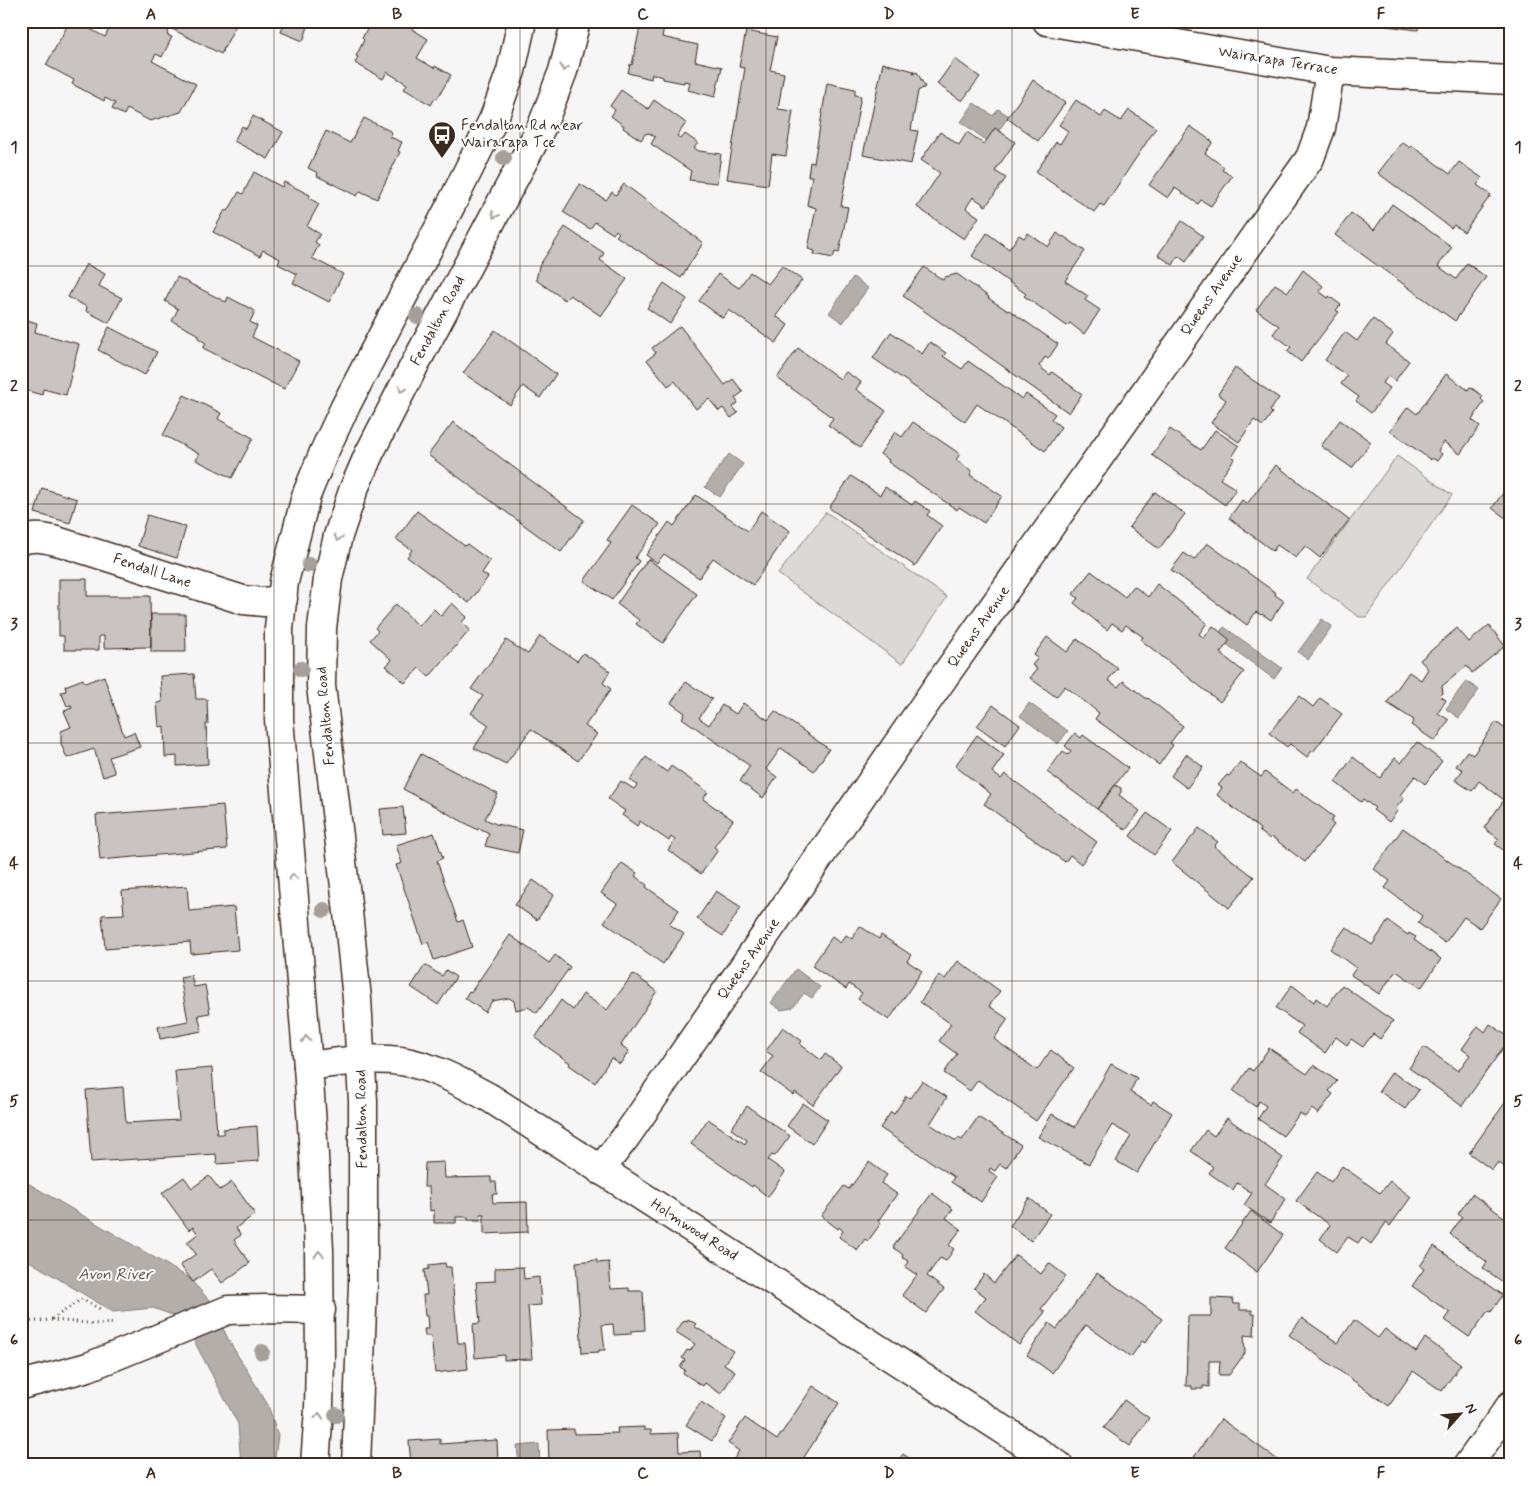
<svg xmlns="http://www.w3.org/2000/svg" width="1532" height="1486" font-family="Mynerve,sans-serif">
	<rect width="100%" height="100%" fill="#f7f6f6"/>
	<filter id="ink" filterUnits="userSpaceOnUse"><feTurbulence type="fractalNoise" baseFrequency=".02" numOctaves="2"/><feDisplacementMap in="SourceGraphic" scale="10" xChannelSelector="R" yChannelSelector="G"/><feConvolveMatrix kernelMatrix="1 2 1 2 8 2 1 2 1" color-interpolation-filters="sRGB"/></filter>
	<g filter="url(#ink)">
		<path fill="#dbd9d6" stroke="#8b827a" d="M1397,456L1452,495L1366,617H1359L1307,579Z
			M826,512L947,597L902,664L778,574Z"/>
		<path fill="#b4aeaa" stroke="#847972" d="M974,103L993,116L998,109L1009,116L990,143L961,122Z
			M853,277L868,288L843,323L829,313Z
			M729,454L743,464L720,497L705,487Z
			M1322,619L1332,626L1308,660L1298,652Z
			M1224,627L1282,668L1274,679L1217,637Z
			M1466,681L1479,690L1459,718L1446,709Z
			M1029,703L1068,731L1058,744L1020,716Z
			M796,969L820,987L812,998L804,993L793,1008L781,1010L771,1003Z
			M21,1179L189,1278L210,1301L229,1341L268,1405L278,1435L274,1465H241L238,1424L193,1339L175,1316L153,1308L113,1312L21,1256Z
			M539,1444L540,1465H519L517,1446Z"/>
		<path fill="#c9c3c1" stroke="#3b2a1e" d="M70,21H75L105,37L113,21H238L221,54L170,28L167,35L172,37L162,57L156,54L152,61L196,84L181,112L150,121L127,109L124,115L112,109L115,103L105,98L104,101L72,84L74,80L46,65Z
			M285,21H310L303,41L281,32Z
			M372,21H406L414,26L412,29L428,39L417,58L434,68L435,66L451,75L437,99L435,98L431,105L404,89L407,84L387,72L383,79L355,63L358,57L356,56L364,40L362,38Z
			M1386,21H1419L1418,30L1386,26Z
			M641,22L664,27L662,37L698,45L695,61L722,67L715,97L688,90L690,82L684,81V83L663,79V77L652,74L651,79L628,73L630,64L632,65Z
			M746,31L777,37L770,70L784,73L778,109L793,111L786,156L772,154L768,185L727,179L745,68L739,67Z
			M955,59L980,77L962,101L937,84Z
			M883,63L914,71L913,74L917,72L925,87L918,91L911,130L918,131L911,164L863,155Z
			M1033,80L1065,103L1038,141L1007,118Z
			M827,83L855,89V95L861,96L841,206L848,207L839,253L835,252L833,258L814,254L815,251L808,249L816,208L807,205L812,176H808L810,162L814,163Z
			M621,90L648,109L654,100L686,123L677,136L681,139L685,134L698,143L694,148L699,151L721,154L717,183L689,180L691,171L651,144L655,137L649,133L645,134L641,140L623,128L624,126L611,116L615,110L610,106Z
			M1076,100L1101,117L1105,111L1121,121L1129,110L1156,128L1104,206L1100,204L1094,212L1036,172L1056,142L1060,144L1068,131L1059,125Z
			M253,116L283,132L268,159L234,141L242,126L246,129Z
			M364,118L392,132L390,137L402,142L398,151L400,152L377,199L360,191L357,196L317,176L318,173L308,168L326,131L350,143Z
			M1190,126L1213,142L1205,153L1224,167L1222,170L1232,176L1211,206L1201,200L1198,204L1175,188L1168,198L1149,185Z
			M995,128L1015,142L995,171L1006,178L986,206L973,197L966,208L979,217L964,239L917,207L940,173L921,160L940,132L959,145L967,132L984,144Z
			M1402,142L1410,148L1411,145L1450,174L1459,162L1482,178L1477,185L1491,195L1464,232L1454,225L1451,228L1378,173Z
			M254,172L282,187L284,182L310,195L309,198L319,204L307,226L320,234L315,242L319,245L312,258L343,274L329,302L293,283L297,274L278,264L280,259L263,250L260,256L213,232L225,210L228,211L239,192L243,194Z
			M580,184L606,200L612,192L616,195L624,184L703,243L681,278L616,236L619,233L616,230L613,234L595,222L590,229L563,212Z
			M1392,204L1452,247L1438,266L1456,279L1467,263L1486,277L1455,321L1335,235L1351,213L1374,230Z
			M1182,221L1203,236L1186,262L1178,256L1173,265L1158,255Z
			M565,227L604,253L600,260L627,279L601,316L570,295L565,300L536,280L539,266Z
			M987,233L1009,249L1019,235L1024,238L1028,233L1048,247L1057,233L1062,237L1063,236L1085,251L1065,281L1088,296L1085,300L1100,310L1084,334L1070,323L1067,326L1024,296L1026,294L972,256Z
			M86,264L105,274L99,286L122,298L109,323L86,311L87,307L68,297Z
			M782,266L802,280L776,316L788,325L776,343L729,310L723,318L699,301L718,274L739,288L750,272L768,284Z
			M924,267L943,280L945,277L957,274L989,297L988,298L1008,311L1009,310L1058,344L1048,359L1045,357L1039,366L1050,375L1052,372L1082,394L1069,413L903,296Z
			M1303,270L1323,286L1319,291L1328,298L1329,296L1341,305L1336,310L1339,312L1301,362L1287,351L1291,347L1273,334L1279,326L1256,310L1275,284L1288,292Z
			M177,277L226,302L228,297L255,311L250,322L257,326L252,337L299,361L284,389L203,348L206,343L198,338L199,335L172,321L178,309L165,301Z
			M664,283L687,299L670,324L647,308Z
			M21,318L37,323L35,332L79,344L66,395L43,389L42,395L21,389Z
			M1373,319L1393,334L1386,344L1409,361L1395,381L1388,376L1383,383L1390,388L1371,413L1356,401L1359,397L1341,384L1347,376L1325,360L1345,332L1357,341Z
			M680,326L725,385L733,379L743,392L735,398L738,403L733,407L738,413L731,418L723,408L719,411L709,399L696,409L675,381L668,386L647,360L656,353L652,348Z
			M109,327L157,352L145,375L98,350Z
			M495,330L556,374L540,398L523,386L510,405L463,373Z
			M891,332L922,354L930,342L946,353L943,356L962,369L968,361L1022,399L1026,394L1055,414L1051,419L1061,427L1045,451L977,404L965,422L873,358Z
			M798,348L840,379L846,372L861,382L856,389L886,411L860,448L828,425L833,418L777,378Z
			M1235,368L1279,398L1270,411L1272,413L1263,426L1254,420L1239,442L1211,423L1226,400L1218,394Z
			M1446,374L1468,390L1470,387L1483,396L1481,399L1484,402L1472,420L1480,426L1460,454L1444,442L1438,451L1442,454L1437,461L1432,458L1431,460L1390,431L1408,407L1417,414Z
			M184,395L221,413L218,419L253,438L232,478L196,460L199,454L163,435Z
			M1340,420L1371,442L1352,468L1321,446Z
			M453,422L584,520L561,552L428,455Z
			M913,422L960,454L956,460L972,471L970,475L1002,496L984,523L959,507L957,510L888,462L889,460L880,454L895,432L902,437Z
			M1170,429L1201,450L1215,430L1239,446L1232,457L1235,458L1220,479L1236,489L1225,505L1152,455Z
			M1276,465L1349,520L1320,558L1305,546L1296,558L1277,545L1273,551L1229,518L1242,500L1247,504Z
			M851,476L880,495L885,487L912,505L915,501L930,511L927,515L942,526L915,566L829,508Z
			M1511,482V522L1492,508Z
			M42,488L77,499L70,523L35,513Z
			M1155,492L1185,514L1159,549L1129,527Z
			M696,495L748,531L761,511L790,531L753,585L713,558L699,578L664,554L657,563L646,555L669,522L674,526Z
			M632,505L660,524L635,558L639,561L612,600L584,581L611,543L607,540Z
			M417,511L465,546L467,544L490,561L482,573L488,577L469,603L407,557L412,550L396,539Z
			M147,515L186,527L177,558L138,546Z
			M1207,543L1276,593L1275,595L1284,601L1271,620L1262,614L1261,615L1256,612L1247,625L1171,570L1184,553L1194,560Z
			M648,559L697,594L663,643L636,624L639,620L617,604Z
			M1091,571L1125,597L1134,586L1148,597L1157,584L1207,623L1199,634L1204,638L1213,626L1230,640L1220,653L1244,672L1220,702L1141,640L1143,637L1126,625L1122,630L1112,623L1107,630L1074,603L1078,598L1073,594Z
			M59,579H87V596H150L151,647L104,648V636H99V650H64V636H59Z
			M452,603L467,617L462,622L470,630L429,677L419,668L405,683L386,666L392,660L370,640L378,631L375,628L396,604L419,626L434,609L441,616Z
			M151,614H185L186,652H151Z
			M1489,625L1505,646L1472,673L1467,666L1442,686L1443,693L1440,696L1446,700L1438,713L1449,720L1435,741L1411,725L1414,720L1387,703L1409,672L1421,680L1428,669L1420,660L1457,628L1469,642Z
			M540,636L577,661L583,653L610,671L603,683L611,689L585,726L597,734L578,761L531,729L506,764L474,748L489,725L471,713L483,696L471,689L506,640L528,654Z
			M1047,637L1067,652L1077,639L1118,668L1108,680L1118,687L1123,681L1147,699L1148,698L1183,726L1170,743L1173,745L1159,765L1095,719L1099,713L1065,686L1056,697L1030,678L1037,669L1032,665L1038,658L1034,655Z
			M194,674L196,699H207L208,724H206L208,764L177,766V756L165,757L164,726L159,727L157,703L162,702L160,676Z
			M104,676L124,736L134,732L140,747L109,757L115,773L103,777L94,749L67,758L61,744V731L71,727L64,711L72,708L71,705L67,706L61,692L66,691L65,686L83,679L85,683Z
			M686,682L712,699L699,718L709,725L722,705L736,714L743,703L768,720L775,711L829,749L814,771L781,748L766,769L777,777L763,798L740,781L750,766L682,718L685,713L671,703Z
			M1299,696L1313,707L1320,698L1342,714L1313,752L1312,751L1307,757L1290,744L1287,747L1269,733Z
			M993,705L1020,725L1005,746L977,726Z
			M1496,722L1511,733V856L1495,844L1499,839L1484,828L1504,800L1479,781L1472,791L1455,780L1463,770L1456,766L1467,751L1473,755Z
			M1075,733L1081,738L1083,735L1128,768L1097,809L1047,772L1063,751L1068,755L1071,751L1065,746Z
			M977,735L1004,755L992,772L1001,779L1005,774L1097,842L1081,864L1070,855L1065,862L984,804L991,794L955,766Z
			M1417,742L1442,761L1425,784L1415,776L1400,795L1404,798L1396,808L1398,810L1389,822L1373,810L1375,808L1363,799L1361,802L1335,782L1353,757L1380,778L1395,758L1401,763Z
			M421,754L498,794L485,819L496,824L523,830L518,853L485,846L489,833L479,828L478,830L403,789Z
			M1186,754L1203,767L1187,788L1171,776Z
			M646,757L667,772L671,766L708,792L703,799L733,820L714,847L718,850L701,874L668,850L675,840L671,837L669,841L640,821L637,826L622,815L625,811L608,799L621,781L634,789L637,785L630,780Z
			M1240,762L1261,777L1265,772L1293,793L1296,789L1334,817L1331,822L1334,825L1305,862L1272,837L1270,839L1259,831L1260,829L1217,795L1222,788L1218,785L1227,775L1229,776Z
			M1115,785L1121,788V792L1119,795L1140,811L1126,830L1097,809Z
			M223,805L227,849L100,860L96,815Z
			M403,807L406,833L383,835L380,809Z
			M1147,813L1172,831L1154,855L1130,836Z
			M1199,828L1218,842L1214,846L1254,877L1229,908L1172,862Z
			M1403,828L1501,899L1480,928L1464,917L1445,943L1418,923L1422,916L1385,888L1390,881L1374,869Z
			M434,833L443,858L437,861L458,922L463,920L472,947L434,960L428,942L423,944L396,865L402,863L396,845Z
			M622,863L637,873L635,876L647,885L646,887L679,910L669,924L684,934L663,964L604,922L617,904L601,893Z
			M533,880L554,895L537,920L515,905Z
			M187,886L189,911L234,907L238,950L191,954L190,942L105,949L102,915L124,914L122,891Z
			M716,891L741,907L723,936L697,919Z
			M1388,921L1408,935L1409,933L1416,937L1414,940L1441,959L1421,988L1396,971L1379,994L1351,975L1356,968L1330,949L1346,927L1372,945Z
			M860,926L879,939L881,935L911,955L907,961L922,971L889,1020L858,999L862,993L849,984L846,989L812,966L832,937L840,943L846,935L852,939Z
			M510,935L549,963L555,955L570,967L537,1013L528,1007L516,1010L514,1001L509,998L492,1001L485,1012L465,998L469,991L471,992Z
			M958,961L1000,991L989,1006L1008,1019L994,1039L1037,1070L1051,1050L1074,1068L1036,1121L978,1080L970,1091L944,1073L957,1054L939,1041L951,1024L920,1002L939,975L945,979Z
			M425,965L442,976L446,970L456,977L438,1005L411,987Z
			M633,974L657,991L621,1045L629,1051L620,1064L611,1058L595,1083L569,1065L570,1063L535,1038L561,1000L573,1010L583,994L607,1010Z
			M191,975L194,987L205,985L210,1013L198,1015L202,1031L160,1039L158,1027L188,1021L180,977Z
			M1292,985L1314,1002L1316,998L1327,1006L1342,985L1393,1021L1380,1039L1373,1034L1363,1047L1351,1039L1347,1045L1336,1037L1325,1053L1297,1033L1302,1026L1276,1008Z
			M1490,1024L1510,1038L1462,1106L1409,1068L1424,1047L1458,1071L1470,1055L1462,1049L1478,1026L1485,1032Z
			M783,1027L802,1041L800,1044L821,1060L825,1054L841,1066L813,1105L795,1092L793,1095L761,1072L773,1056L766,1051Z
			M1269,1048L1307,1074L1314,1065L1337,1081L1329,1091L1333,1094L1318,1114L1312,1109L1305,1117L1300,1113L1283,1136L1258,1119L1266,1106L1259,1101L1256,1107L1233,1091L1249,1068L1253,1071Z
			M1111,1064L1137,1078L1130,1092L1151,1105L1153,1101L1172,1113L1137,1173L1116,1161L1131,1136L1112,1125L1089,1164L1038,1137L1052,1114L1075,1127Z
			M212,1068L217,1134H223V1129L257,1126L259,1161L217,1164L216,1154L91,1162L86,1090L123,1087L126,1123L179,1120L175,1071Z
			M1392,1072L1419,1090L1405,1109L1379,1091Z
			M922,1081L947,1097L930,1124L956,1141L958,1138L962,1140L978,1117L1021,1145L1006,1168L1000,1164L995,1171L990,1168L989,1171L998,1177L981,1202L951,1182L954,1177L880,1128L891,1112L894,1114L906,1096L910,1098Z
			M1507,1100L1511,1103V1172L1498,1162L1492,1170L1469,1153Z
			M803,1103L828,1120L812,1144L787,1126Z
			M747,1106L790,1136L775,1156L772,1155L768,1160L785,1172L768,1197L753,1185L752,1187L691,1144L708,1119L745,1144L747,1140L731,1129Z
			M1227,1118L1283,1158L1265,1184L1286,1199L1270,1223L1244,1205L1252,1193L1237,1183L1233,1190L1209,1173L1213,1167L1191,1151L1206,1130L1214,1136Z
			M444,1162L445,1178L491,1177V1182H496L497,1194H492L493,1203L527,1202L528,1232L484,1234V1214H480L481,1220H468V1217H456V1223H434V1210L430,1211L429,1187H424L425,1163Z
			M869,1162L887,1175L881,1183L897,1194L878,1221L881,1223L868,1241L865,1239L857,1250L839,1237L843,1231L839,1227L838,1229L821,1216L844,1186L849,1189Z
			M1342,1166L1380,1193L1390,1181L1411,1197L1390,1226L1386,1223L1371,1244L1362,1237L1358,1243L1348,1237L1337,1252L1320,1239L1330,1225L1296,1201L1317,1172L1331,1182Z
			M209,1176L220,1190L232,1182L255,1214L236,1228L241,1235L234,1240L250,1263L222,1283L211,1269L193,1282L180,1265L196,1254L187,1242L198,1234L193,1227L189,1230L162,1193L184,1177L192,1188Z
			M932,1193L953,1209L946,1218L961,1229L949,1245L954,1249L946,1261L940,1258L927,1276L944,1289L926,1313L902,1295L917,1275L905,1267L909,1262L902,1257L903,1255L893,1247Z
			M1472,1194L1511,1222V1280L1507,1285L1483,1268L1487,1262L1450,1234L1462,1217L1458,1214Z
			M1029,1198L1050,1214L1031,1241L1010,1226Z
			M1251,1211L1283,1235L1257,1272L1225,1248Z
			M1434,1246L1503,1295L1491,1312L1488,1311L1469,1337L1445,1320L1450,1313L1412,1286L1424,1269L1420,1266Z
			M1016,1255L1041,1274L1049,1263L1066,1276L1041,1309L1045,1312L1019,1345L975,1311L986,1297L974,1288L984,1274L994,1283Z
			M597,1260V1263L609,1262L611,1289L629,1288V1291H643L645,1330L631,1331V1334L614,1335L613,1324L602,1325L605,1350H599V1352L582,1353L576,1262Z
			M445,1263L446,1267H451L458,1343H465L468,1369L435,1373L431,1336H425L424,1329H428L427,1316H425L423,1295H427L424,1270L429,1269V1265Z
			M523,1267L524,1279L539,1277L541,1305L528,1306L532,1359L504,1360V1355L475,1358L473,1324L480,1323L476,1282L495,1281V1268Z
			M1097,1273L1162,1319L1145,1343L1142,1341L1131,1357L1086,1325L1052,1373L1027,1355L1049,1323L1057,1329Z
			M1211,1298L1233,1299L1234,1304H1240V1310H1252V1314H1255L1254,1336L1244,1335L1245,1353L1229,1375H1219L1220,1361H1209V1387L1203,1386V1389H1192V1386H1186L1188,1316H1211Z
			M1302,1318L1338,1343L1354,1320L1378,1338L1385,1329L1416,1352L1425,1338L1461,1364L1442,1391L1413,1371L1389,1406L1289,1335Z
			M688,1319L696,1324L694,1326L733,1351L724,1364L735,1371L721,1394L705,1383L703,1386L683,1373L685,1370L680,1367L685,1360L682,1358L687,1350L690,1351L695,1344L676,1332L684,1320L687,1321Z
			M813,1386L839,1403L799,1465H730L739,1451L728,1443L745,1418L777,1440Z
			M1124,1400L1149,1418L1130,1446L1104,1428Z
			M701,1402L726,1418L712,1441L686,1425Z
			M1221,1419L1285,1465H1199L1192,1460Z
			M644,1427V1430H651V1434L678,1433L679,1452L700,1451L701,1465H549L548,1430L574,1429V1434L618,1433L617,1428Z
			M440,1439V1444L497,1440L498,1462H501V1465H411L409,1441Z
			M903,1454L919,1465H895Z"/>
		<g fill="none" stroke-linecap="round" stroke-linejoin="round">
			<g stroke="#3b2a1e" stroke-width="31">
				<path id="minor" d="M1047,21L1330,71L1511,80
					M21,540C35,536 46,538 60,542L243,600L264,602L283,599
					M308,1066C338,1062 370,1057 401,1061C433,1066 462,1083 490,1098L1058,1465
					M600,1170L625,1138L939,684L1310,158L1321,128L1330,71
					M21,1385L88,1367L228,1310L265,1309L321,1310
					M1468,1465L1511,1405"/>
			</g>
			<g stroke="#3b2a1e" stroke-width="31">
				<path id="major" d="M315,1465L319,1409L320,1354L319,1250L314,1155L308,1066L279,719V629L284,582L306,496L324,452L345,407L451,205L494,118L511,71L522,21
					M356,1465L363,1284V1101L357,999L348,912L321,686L322,628L328,579L338,536L353,491L369,454L414,366L542,126L563,71L576,21"/>
			</g>
			<path stroke="#3b2a1e" stroke-width="3" stroke-dasharray="1 4" stroke-linecap="butt" d="M52,1319L82,1299L102,1310
				M21,1322L52,1320L99,1324L113,1323
				M21,1442L33,1465"/>
			<use href="#minor" stroke="#fff" stroke-width="28"/>
			<use href="#major" stroke="#fff" stroke-width="28"/>
		</g>
		<g fill="#a69e98">
			<circle cx="504" cy="158" r="8"/>
			<circle cx="417" cy="316" r="8"/>
			<circle cx="309" cy="565" r="8"/>
			<circle cx="301" cy="669" r="8"/>
			<circle cx="324" cy="910" r="8"/>
			<circle cx="262" cy="1352" r="8"/>
			<circle cx="336" cy="1415" r="8"/>
		</g>
		<defs><path id="oneway-chevron" d="M-2-3.5L2.5 0L-2 3.5" fill="none" stroke-width="1.6" stroke-linecap="round" stroke-linejoin="round" transform="scale(1.25)"/></defs>
		<g stroke="#a79f9a">
			<use href="#oneway-chevron" transform="translate(564 68) rotate(106)"/>
			<use href="#oneway-chevron" transform="translate(495 215) rotate(118)"/>
			<use href="#oneway-chevron" transform="translate(402 389) rotate(117)"/>
			<use href="#oneway-chevron" transform="translate(338 538) rotate(105)"/>
			<use href="#oneway-chevron" transform="translate(293 877) rotate(-95)"/>
			<use href="#oneway-chevron" transform="translate(306 1039) rotate(-95)"/>
			<use href="#oneway-chevron" transform="translate(319 1254) rotate(-92)"/>
			<use href="#oneway-chevron" transform="translate(319 1416) rotate(-86)"/>
		</g>
	</g>
	<path fill="none" stroke="#3b2a1e" stroke-width="1" stroke-opacity="0.55" d="M274,21V1465M520,21V1465M766,21V1465M1012,21V1465M1258,21V1465M21,266H1511M21,504H1511M21,743H1511M21,981H1511M21,1220H1511"/>
	<defs>
		<g id="bus-pin" transform="scale(1.4375)"><path d="M0 17L-7.5 6A9.5 9.5 0 1 1 7.5 6Z" fill="#3b2a1e" stroke="#fff"/><path d="M-5-6H5V4H4V6H2V4H-2V6H-4V4H-5ZM-3.5-4V0h7V-4ZM-3.5 1.2v1.5H-2V1.2ZM2 1.2v1.5H3.5V1.2Z" fill="#fff"/></g>
	</defs>
	<g fill-rule="evenodd">
		<use href="#bus-pin" x="442" y="135"/>
	</g>
	<g text-anchor="middle" dominant-baseline="central" stroke-width="4" stroke-linejoin="round" paint-order="stroke">
		<g font-size="15" fill="#3b2a1e" stroke="#fff">
			<text transform="translate(1278 61) rotate(9)">Wairarapa Terrace</text>
			<text transform="translate(1212 295) rotate(-55)">Queens Avenue</text>
			<text transform="translate(438 321) rotate(-62)">Fendalton Road</text>
			<text transform="translate(152 571) rotate(18)">Fendall Lane</text>
			<text transform="translate(979 627) rotate(-55)">Queens Avenue</text>
			<text transform="translate(326 716) rotate(-95)">Fendalton Road</text>
			<text transform="translate(749 959) rotate(-55)">Queens Avenue</text>
			<text transform="translate(362 1119) rotate(-91)">Fendalton Road</text>
			<text transform="translate(694 1230) rotate(33)">Holmwood Road</text>
		</g>
		<g font-size="15" fill="#3b2a1e" stroke="#fff" text-anchor="start">
			<text x="461" y="126">Fendalton Rd near<tspan x="461" dy="17">Wairarapa Tce</tspan></text>
		</g>
		<g font-size="16" font-style="italic" fill="#65584f" stroke="#fff">
			<text x="115" y="1274">Avon River</text>
		</g>
	</g>
	<rect width="1532" height="1486" fill="none" stroke="#fff" stroke-width="55"/>
	<g transform="translate(1460 1414) rotate(63)" stroke="#ffffff" stroke-width="4" paint-order="stroke">
	<path d="M0-4L9 19L0 12L-9 19Z" fill="#3b2a1e"/>
	<text y="-8" font-size="14" font-weight="bold" text-anchor="middle" fill="#3b2a1e">N</text>
	</g>
	<rect x="28" y="28" width="1476" height="1430" fill="none" stroke="#3b2a1e" stroke-width="2"/>
	<g font-size="16" text-anchor="middle" font-weight="bold" fill="#3b2a1e">
		<text x="151" y="19">A</text>
		<text x="397" y="19">B</text>
		<text x="643" y="19">C</text>
		<text x="889" y="19">D</text>
		<text x="1135" y="19">E</text>
		<text x="1381" y="19">F</text>
		<text x="14" y="152">1</text>
		<text x="1518" y="152">1</text>
		<text x="14" y="391">2</text>
		<text x="1518" y="391">2</text>
		<text x="14" y="629">3</text>
		<text x="1518" y="629">3</text>
		<text x="14" y="868">4</text>
		<text x="1518" y="868">4</text>
		<text x="14" y="1106">5</text>
		<text x="1518" y="1106">5</text>
		<text x="14" y="1345">6</text>
		<text x="1518" y="1345">6</text>
		<text x="151" y="1478">A</text>
		<text x="397" y="1478">B</text>
		<text x="643" y="1478">C</text>
		<text x="889" y="1478">D</text>
		<text x="1135" y="1478">E</text>
		<text x="1381" y="1478">F</text>
	</g>
</svg>
